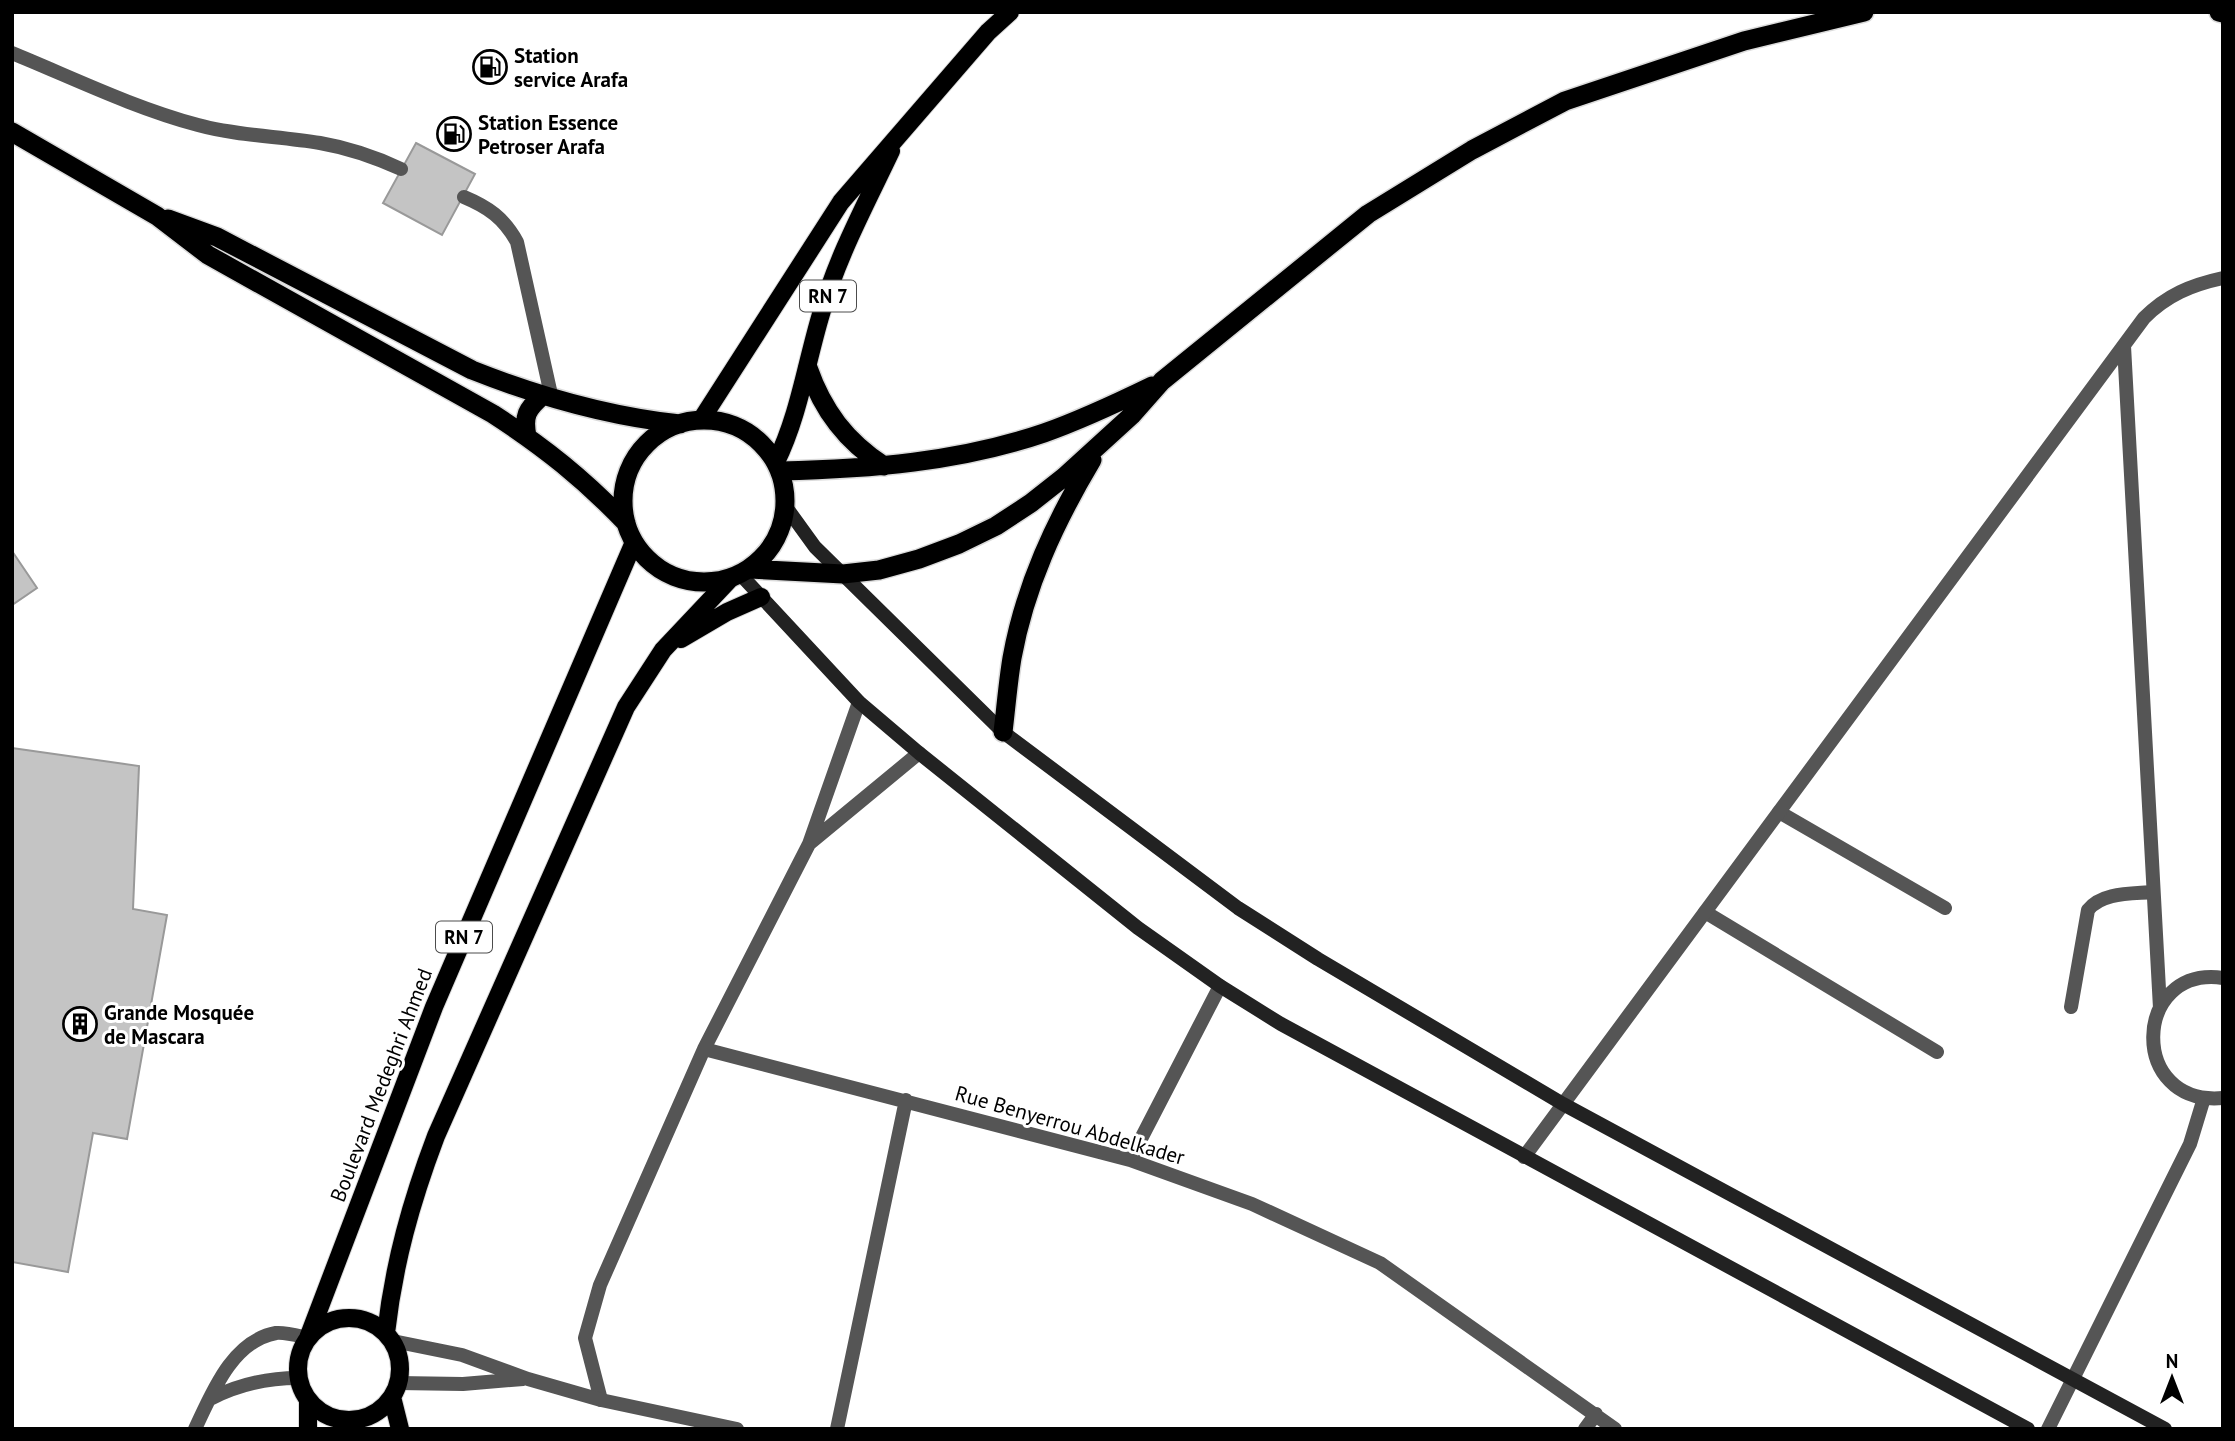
<svg xmlns="http://www.w3.org/2000/svg" width="2235" height="1441" font-family="'PT Sans',sans-serif">
	<rect width="100%" height="100%" fill="#fff"/>
	<path fill="#c4c4c4" stroke="#999" stroke-width="2" d="M416,143L475,174L442,235L383,203Z
		M12,551L37,588L12,605Z
		M12,748L139,766L133,909L167,915L127,1139L93,1133L68,1272L12,1262Z"/>
	<g fill="none" stroke-linecap="round" stroke-linejoin="round">
		<g stroke="#dbdbdb" stroke-width="20">
			<path id="primary" d="M701,420L841,202L988,32L1010,12
				M776,462C799,415 806,364 821,314C837,257 866,204 891,151
				M681,639L727,612L761,597
				M298 1369a51 51 0 1 1 102 0a51 51 0 1 1-102 0Z
				M386,1333C394,1263 411,1202 436,1136L626,707L663,650L730,579
				M308,1338L434,1007L634,542
				M392,1397L400,1429
				M308,1429V1399"/>
		</g>
		<g stroke="#dbdbdb" stroke-width="22">
			<path id="trunk" d="M2219,12L2223,13
				M12,132L157,216L208,255L493,414C544,447 584,479 626,523
				M168,219L217,237L472,370C540,397 607,416 680,424
				M808,368C823,411 846,441 884,466
				M623 501a81 81 0 1 1 162 0a81 81 0 1 1-162 0Z
				M527,436C523,416 527,409 542,396
				M780,471C869,469 959,462 1044,433C1081,420 1117,403 1152,386
				M750,569L843,574L879,570L919,559L959,544L996,526L1031,503L1064,477L1132,415L1162,381L1368,214L1472,150L1565,101L1744,41L1864,12
				M1003,732C1006,707 1008,682 1012,658C1025,586 1055,522 1092,460"/>
		</g>
		<path stroke="#555" stroke-width="14" d="M12,53C73,78 134,108 198,125C238,136 279,136 320,143C349,148 375,157 401,169
			M464,197C488,207 504,218 517,242L552,399
			M1779,812L1945,908
			M1705,912L1937,1052
			M2071,1007L2088,910C2102,892 2132,894 2153,892"/>
		<path stroke="#555" stroke-width="14" d="M2124,346L2160,1008
			M810,843L919,753
			M2223,978C2132,965 2128,1107 2223,1098
			M704,1049L1130,1160L1252,1204L1380,1263L1615,1429
			M1524,1157L2144,318C2167,295 2191,285 2223,278
			M1130,1160L1220,986
			M601,1400L585,1338L600,1285L704,1049L809,844L859,702
			M837,1429L906,1100
			M1585,1429L1596,1414
			M2048,1429L2190,1144L2204,1098"/>
		<path stroke="#555" stroke-width="14" d="M393,1341L462,1355L528,1379L601,1400L737,1429
			M398,1383L463,1384L523,1379
			M210,1399C239,1384 266,1378 298,1378
			M195,1429C212,1393 232,1341 276,1333C285,1332 299,1336 308,1338"/>
		<path stroke="#222" stroke-width="14" d="M786,507L815,547L1003,732L1238,908L1318,959L1563,1104L2165,1429
			M740,574L859,702L919,753L1138,928L1220,986L1281,1024L2028,1429"/>
		<use href="#primary" stroke="#000" stroke-width="18"/>
		<use href="#trunk" stroke="#000" stroke-width="19"/>
	</g>
	<defs>
		<g id="fuel-ring" transform="scale(1.75)"><circle r="9.5" fill="#fff" stroke="#000" stroke-width="1.5"/><path d="M-5.5-6h7V0h2V4h1.3V-2.5L3-4.5l.8-.8L6-3V5H2.5V1h-1V6h-7ZM-4.2-4.7v3.2H.2V-4.7Z" fill="#000"/></g>
		<g id="building-ring" transform="scale(1.75)"><circle r="9.5" fill="#fff" stroke="#000" stroke-width="1.5"/><path d="M-4-6H4V6H1V3H-1V6H-4ZM-2.5-4.3h1.7v1.8h-1.7ZM.8-4.3h1.7v1.8H.8ZM-2.5-1h1.7V.8h-1.7ZM.8-1h1.7V.8H.8Z" fill="#000"/></g>
	</defs>
	<g fill-rule="evenodd">
		<use href="#fuel-ring" x="490" y="67"/>
		<use href="#fuel-ring" x="454" y="134"/>
		<use href="#building-ring" x="80" y="1024"/>
	</g>
	<g text-anchor="middle" dominant-baseline="central" stroke-width="6" stroke-linejoin="round" paint-order="stroke">
		<g fill="#fff" stroke="#4c4c4c" stroke-width="2">
			<rect x="800" y="280.5" width="56" height="31" rx="5"/>
			<rect x="436" y="921.5" width="56" height="31" rx="5"/>
		</g>
		<g font-size="19" font-weight="bold" fill="#000">
			<text x="828" y="296">RN 7</text>
			<text x="464" y="937">RN 7</text>
		</g>
		<g font-size="21" font-weight="bold" fill="#000" stroke="#fff" text-anchor="start">
			<text x="514" y="55">Station<tspan x="514" dy="24">service Arafa</tspan></text>
			<text x="478" y="122">Station Essence<tspan x="478" dy="24">Petroser Arafa</tspan></text>
			<text x="104" y="1012">Grande Mosquée<tspan x="104" dy="24">de Mascara</tspan></text>
		</g>
		<g font-size="21" fill="#000" stroke="#fff">
			<text transform="translate(381 1085) rotate(-69)">Boulevard Medeghri Ahmed</text>
			<text transform="translate(1070 1125) rotate(16)">Rue Benyerrou Abdelkader</text>
		</g>
	</g>
	<rect width="2235" height="1441" fill="none" stroke="#000000" stroke-width="28"/>
	<g transform="translate(2172 1378)" stroke="#ffffff" stroke-width="5" paint-order="stroke">
	<path d="M0-5L12 26L0 18L-12 26Z" fill="#000000"/>
	<text y="-10" font-size="19" font-weight="bold" text-anchor="middle" fill="#000000">N</text>
	</g>
</svg>
